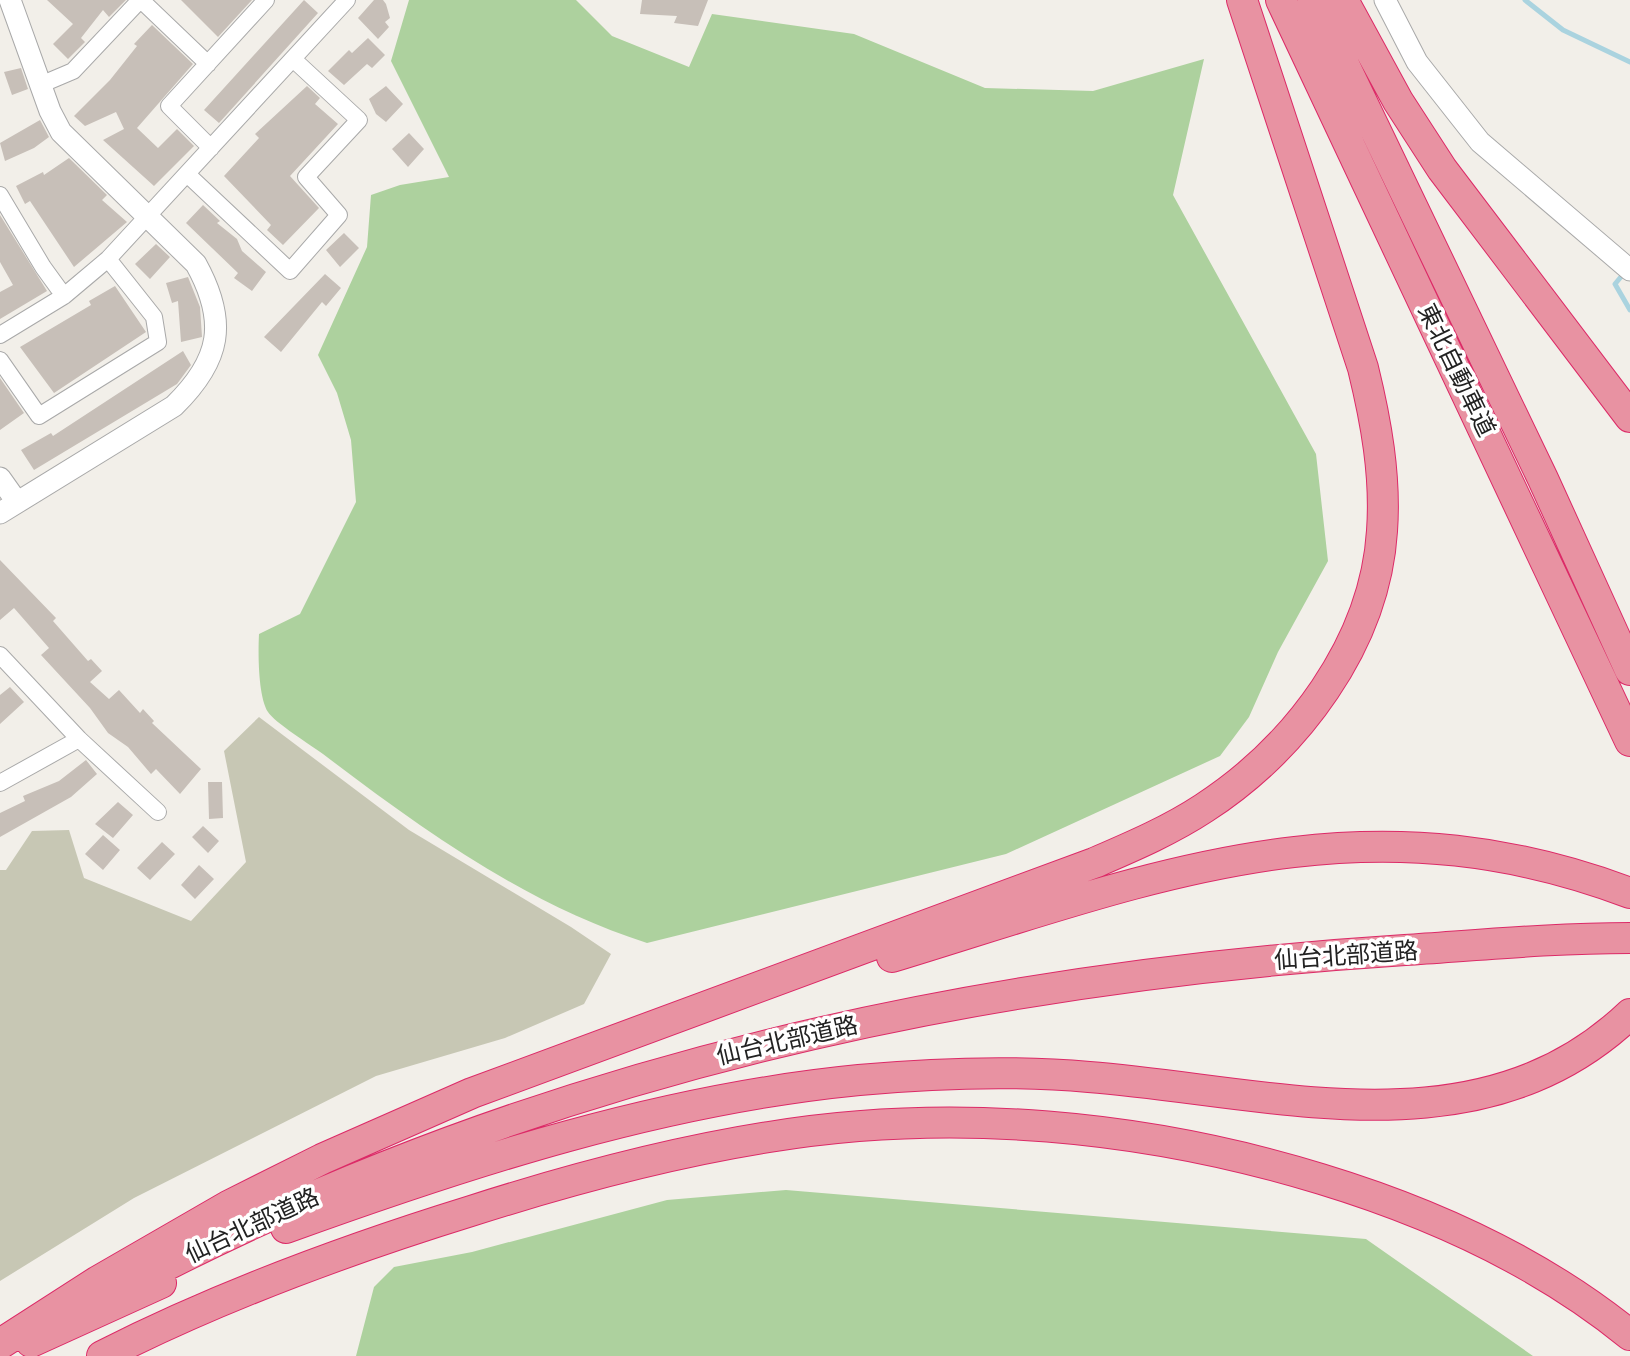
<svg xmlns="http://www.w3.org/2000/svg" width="1630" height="1356" font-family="'Asap Condensed','Noto Sans JP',sans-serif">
	<rect width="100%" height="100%" fill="#f2efe9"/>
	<path fill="#c7c7b4" d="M259,717L409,830L571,927L611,954L584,1004L505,1038L376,1076L134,1198L0,1281V870H6L32,831L69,830L84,878L191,921L246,862L224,751Z"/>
	<path fill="#add19e" d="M409,0H576L612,36L689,67L712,14L854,34L985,88L1093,91L1204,59L1173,195L1316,454L1328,561L1278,652L1249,717L1220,756L1006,854L647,943C527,905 423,830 323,754C312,746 274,722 268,712C258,696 258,653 259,634L300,614L356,502L351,440L337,393L318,355L367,247L371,195L400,185L449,177L391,61Z
		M786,1190L1366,1239L1533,1356H356L374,1287L394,1267L472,1252L667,1200Z"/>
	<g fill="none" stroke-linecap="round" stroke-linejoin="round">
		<path stroke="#aad3df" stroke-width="5" d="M1525,0L1563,30L1630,62
			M1625,272L1615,284L1630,310"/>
	</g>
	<path fill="#c7bfb8" d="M47,0H126L109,17L103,10L81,38L85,42L68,59L53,44L73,24Z
		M181,0H252L218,37Z
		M304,0L318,13L219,123L204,110Z
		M374,0H383L386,4L390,18L385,22L389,27L378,39L358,18Z
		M642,0H708L698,26L674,23L677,16L640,14Z
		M152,25L193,64L137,128L158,148L177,129L194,146L154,186L103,140L124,129L116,112L85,126L74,116L110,80L137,46L134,44Z
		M368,38L385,55L372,68L367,64L344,85L328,71L349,50L352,53Z
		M21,68L28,89L12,95L4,72Z
		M307,86L320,98L315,104L338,124L290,176L319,208L283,245L267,230L271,225L224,176L259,138L255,134Z
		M386,86L403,104L386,122L376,114L369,99Z
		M40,120L49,137L34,148L5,161L0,143Z
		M409,133L424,149L408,167L392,149Z
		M69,158L107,195L102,200L127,222L74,267L30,201L25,204L16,186L43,172L44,175Z
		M203,205L220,221L217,223L237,239L242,251L266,272L252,291L234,278L238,273L186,223Z
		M0,215L47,291L0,319V292L13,285L0,262Z
		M344,233L359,248L340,267L326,250Z
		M156,244L170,257L150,279L135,264Z
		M325,274L341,288L326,306L322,302L281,352L264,337Z
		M188,277L200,307L202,337L181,342L178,301L172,303L166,283Z
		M115,286L146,332L54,393L20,347L91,305L89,301Z
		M183,351L191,365L177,384L34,470L21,450L51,433L53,436Z
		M0,378L24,413L0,430Z
		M0,560L56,618L53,621L88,661L91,659L102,671L90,682L109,699L119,690L140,713L143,709L154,721L152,723L201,769L180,794L156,769L151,774L128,747L108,733L90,708L41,655L49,648L14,608L0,620Z
		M10,687L24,702L0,724V695Z
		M86,760L97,774L71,797L0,837V813L25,801L23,796L59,781Z
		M208,782H222L223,818L209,819Z
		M118,802L133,815L113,838L95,824Z
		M203,826L219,841L208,853L192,837Z
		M103,835L120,850L103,870L85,854Z
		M162,842L175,854L150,880L137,868Z
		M199,865L214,879L195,899L181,885Z"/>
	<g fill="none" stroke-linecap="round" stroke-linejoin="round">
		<g stroke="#a9a9a9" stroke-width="18">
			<path id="minor" d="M141,0L208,64
				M40,85L73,71L140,0
				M211,148L169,106L266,0
				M187,174L290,271L339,215L306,177L359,120L293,59
				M0,195L43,267L64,296L108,259L347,0
				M0,335L64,296
				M0,360L39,416L158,342L154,317L108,259
				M0,655L79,739L158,812
				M0,783L79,739"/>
		</g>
		<g stroke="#a9a9a9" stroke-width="23">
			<path id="tertiary" d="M1385,0L1417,62L1480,142L1630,270
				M0,478L17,502
				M0,513L174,406C221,360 228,322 196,264L61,132L50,111L10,0"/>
		</g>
		<g stroke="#dc2a67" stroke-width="32">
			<path id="motorway" d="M1281,0L1630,741
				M1313,0L1543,479L1630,670
				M1343,0L1398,101L1442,169L1630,417
				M892,957C1151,878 1360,791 1630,893
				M286,1228C471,1161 663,1099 859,1080C936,1073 1012,1070 1089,1077C1271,1091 1479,1158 1630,1014
				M136,1281C529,1075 964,978 1405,950C1480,945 1555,938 1630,938
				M31,1342L161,1283
				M0,1344L98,1281L228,1206L322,1159L472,1093L1094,863C1131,847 1169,831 1204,808C1296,748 1375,644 1382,531C1386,476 1376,421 1363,368L1242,0
				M102,1356C220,1296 345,1250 471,1211C568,1180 668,1153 769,1137C952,1107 1145,1125 1321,1179C1433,1213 1539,1261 1630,1335"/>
		</g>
		<use href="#minor" stroke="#fff" stroke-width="16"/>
		<use href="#tertiary" stroke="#fff" stroke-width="21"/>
		<use href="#motorway" stroke="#e892a2" stroke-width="30"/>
	</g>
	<g text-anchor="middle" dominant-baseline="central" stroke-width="7" stroke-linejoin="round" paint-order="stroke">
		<g font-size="24" fill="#222" stroke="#fff">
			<text transform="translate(1457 370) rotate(64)">東北自動車道</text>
			<text transform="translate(1346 955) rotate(-4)">仙台北部道路</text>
			<text transform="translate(787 1040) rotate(-13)">仙台北部道路</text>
			<text transform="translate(252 1225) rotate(-25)">仙台北部道路</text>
		</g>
	</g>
</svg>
